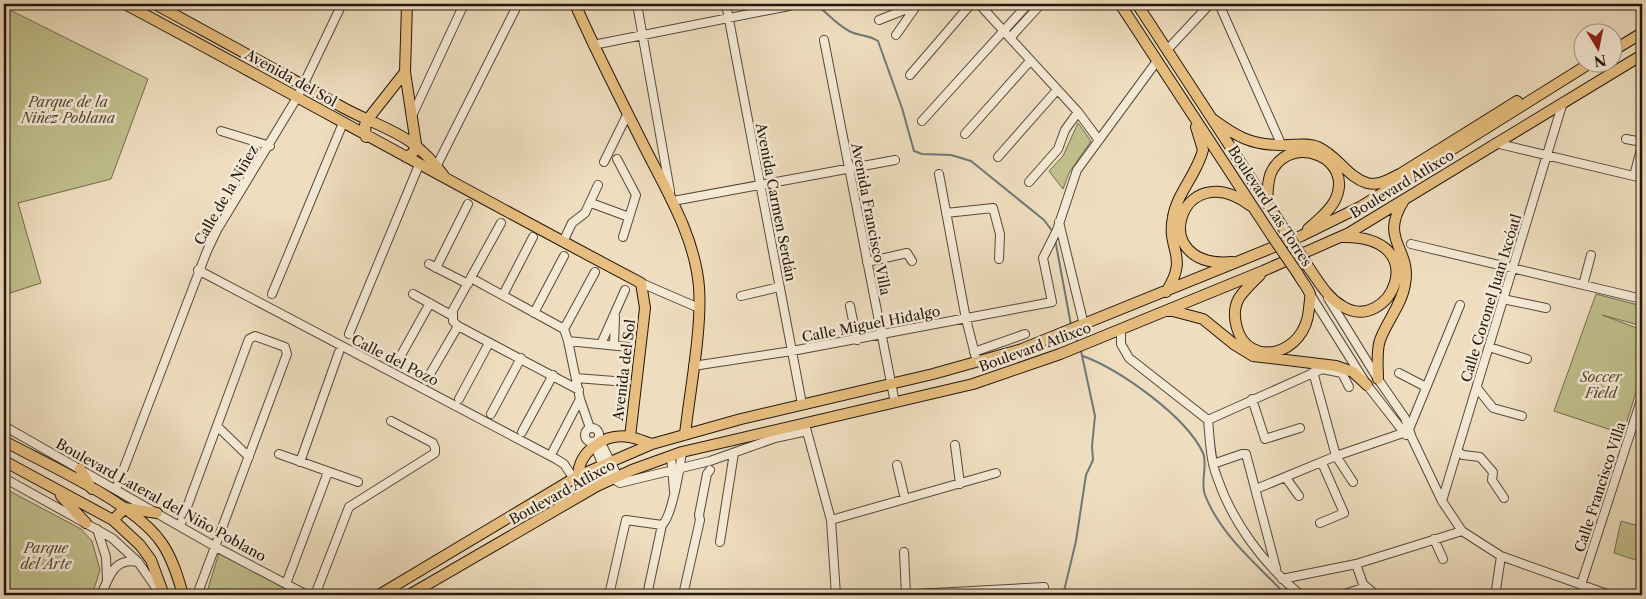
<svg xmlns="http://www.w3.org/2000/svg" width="1646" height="599" font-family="'Libre Caslon Text',serif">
	<rect width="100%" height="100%" fill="#eeddbe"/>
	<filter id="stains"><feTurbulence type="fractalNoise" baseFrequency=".004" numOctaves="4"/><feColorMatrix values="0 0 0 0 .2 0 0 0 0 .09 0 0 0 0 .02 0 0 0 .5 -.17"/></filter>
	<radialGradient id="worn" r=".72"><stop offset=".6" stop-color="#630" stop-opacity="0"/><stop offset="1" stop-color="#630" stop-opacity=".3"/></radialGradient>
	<path fill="#c0bf8c" stroke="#726b4d" d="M4,7L148,79L111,179L18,203L41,283L4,295Z
		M1078,123L1091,141L1069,173L1063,189L1049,171L1063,156Z
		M1596,294L1642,306V326L1602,315L1642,330V373L1623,434L1554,411Z
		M4,488L81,529L92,541L100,570L92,595H4Z
		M1621,521L1642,527V562L1614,553Z
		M219,553L299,595H206Z"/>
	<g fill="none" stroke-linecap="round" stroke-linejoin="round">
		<path stroke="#6e7877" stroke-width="2" d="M816,4C827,13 838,26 851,32C860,36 869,35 878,41L902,108L914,151L922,154L951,155L971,161L1044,220L1053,232
			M1055,239L1071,325
			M1074,332L1078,344
			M1083,356C1120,370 1186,416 1203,453C1208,465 1200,482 1205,495C1221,536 1257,564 1286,595
			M1063,595L1076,541L1086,475L1093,460L1092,446L1095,416L1081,351"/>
		<g stroke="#56483a" stroke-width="10">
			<path id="minor" d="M637,4L670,191
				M726,4L802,404
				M979,4L1078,112L1098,139
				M1219,4L1282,146
				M879,20L917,5
				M896,35L917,5
				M1010,38L1041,4
				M824,40L895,403
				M593,45L789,6
				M1167,50L1210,4
				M910,75L971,4
				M411,118L464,4
				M922,121L1028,4
				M221,131L270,146
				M965,134L1030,61
				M1626,139L1642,142
				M1495,143L1642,178
				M998,157L1057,90
				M617,159L636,195L623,237
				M604,162L628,113
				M435,169L518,4
				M939,174L966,319L977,362
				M1634,176L1642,145
				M1029,182L1058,149L1065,130L1078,112
				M673,201L895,160
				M591,203L629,217
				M946,213L993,208L1000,234L999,259
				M1059,222L1084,325
				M501,223L453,310V321L458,326L579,390
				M563,242L572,223L585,213L598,185
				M1411,244L1642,299
				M867,262L907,253L912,261
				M429,264L468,284
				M436,268L468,204
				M198,270L556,459L564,464L574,479
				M471,278L564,329
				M641,283L699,308
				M1583,285L1591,255
				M272,294L343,123
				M413,294L451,315
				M1310,294L1367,385L1406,435
				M503,295L533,237
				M741,296L779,287
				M1328,298L1378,379L1405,418L1412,438L1442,501L1462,531L1501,556L1610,595
				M1503,299L1546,308
				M850,306L857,340
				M534,313L564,256
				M564,329L568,341L580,399L590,428
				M564,329L595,272
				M1121,329V344L1129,358L1208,420C1210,439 1210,459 1217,477C1232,522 1265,566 1301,595
				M349,334L419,165
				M568,341L628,347
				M601,344L625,290
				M614,345L615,317
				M1489,347L1527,359
				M974,352L1025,334
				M400,357L430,303
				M693,366L792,351L1052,302L1043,258L1057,230L1077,170L1157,61
				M1313,372L1336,456L1353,482
				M1399,373L1426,387
				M576,378L627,382
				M426,381L458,326
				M1477,388L1493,408L1522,416
				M459,399L489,343
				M1252,399L1265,439L1300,428
				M491,414L521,358
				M1208,420L1322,369L1342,373L1349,387
				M4,426L214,546L307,595
				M217,426L249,457
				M585 435a7 7 0 1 1 14 0a7 7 0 1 1-14 0Z
				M806,428L831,520L836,595
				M522,432L553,375
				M599,439L615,471L614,478
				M593,442L607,475L620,483L710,461L775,438L807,431
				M955,445L960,484
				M553,451L580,399
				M1457,451L1463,455L1480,457L1493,472L1492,480L1504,498
				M279,454L358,482
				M671,456L674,491
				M300,462L339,352
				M1213,464L1242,454H1246L1276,568
				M897,465L905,499
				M4,478L112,538L138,562L161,595
				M1286,478L1299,496
				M116,489L207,251L217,230L298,96L342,4
				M1256,489L1336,456L1403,433L1410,427L1460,305
				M1442,501L1563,102
				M831,520L996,473
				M1320,523L1344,513L1322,463
				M180,526L249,339L255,336L285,347L287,354L197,595
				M97,529L106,557L107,580
				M1434,539L1443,559
				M720,542L734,453
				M904,552L906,595
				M1356,564L1363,584L1376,595
				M1282,579L1356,564L1462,531
				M286,584L328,472
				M1581,585L1642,397
				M1496,590L1501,556
				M101,595C109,577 114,557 138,562
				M315,595L349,507L435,453V448L433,443L391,421
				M609,595L626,520L662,525
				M647,595L662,525C672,517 680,467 682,452
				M683,595L700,520L699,515L707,474L710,470
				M896,595L1044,587
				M1341,595L1366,587"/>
		</g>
		<g stroke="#23170e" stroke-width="12">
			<path id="major" d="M125,4C297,96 468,192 641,283L645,308L630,437
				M155,4C217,38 280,72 342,107C386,131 411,131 444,176
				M575,4C597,54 622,102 646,150C668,193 695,238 699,287C702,330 690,390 685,434
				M1120,4L1272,236
				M1137,4L1284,229
				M1614,50L1642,33
				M1214,120C1236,136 1251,145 1280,145C1293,146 1306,142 1318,147C1338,156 1347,177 1367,183C1380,186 1389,179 1400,174L1517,101
				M366,137L365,125L368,119L405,72
				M406,157L413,153L416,144L405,72L407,4
				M1267,202C1268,191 1267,178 1273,169C1294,134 1353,158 1336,198C1331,210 1318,220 1308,229
				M1232,262C1144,270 1180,152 1251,206
				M1309,268C1319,282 1327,297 1342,306C1389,336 1436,236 1343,237
				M1260,275C1253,282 1245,289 1239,298C1234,307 1234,318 1237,328C1248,368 1305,357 1309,309C1309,305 1311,298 1310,294C1308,288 1301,280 1298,274
				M1166,292C1190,255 1166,251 1173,217C1177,193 1197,174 1203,150L1196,127
				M1169,310L1203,319L1235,345L1253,356L1336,366L1353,372L1367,385
				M1378,379C1378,367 1376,352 1380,340C1387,321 1402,304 1405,284C1412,248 1378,241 1404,200
				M4,441C48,465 133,502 161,542C172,557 178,577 183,595
				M4,461L113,520L140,545L151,560L164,595
				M80,469L92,489
				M578,476C579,451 605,433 629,437C637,438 645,442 652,444
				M61,496L86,523
				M113,520L125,508L157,513
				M379,595L578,476L652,444L741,419L933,374L1022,349L1301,236L1360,207L1592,62
				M409,595L597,486L632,470L682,452L973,384L1060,354L1263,271L1349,233L1642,55"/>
		</g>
		<use href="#minor" stroke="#f4e9d5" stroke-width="8"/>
		<use href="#major" stroke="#e7be7f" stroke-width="10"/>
		<g stroke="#23170e" stroke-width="12" stroke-linecap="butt">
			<path id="major-bridge" d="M1284,229L1309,268
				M1272,236L1298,274"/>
		</g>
		<use href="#major-bridge" stroke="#e7be7f" stroke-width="10"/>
	</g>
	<g text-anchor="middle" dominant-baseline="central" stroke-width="5" stroke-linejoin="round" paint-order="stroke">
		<g font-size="14" fill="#23170e" stroke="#f4e9d5">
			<text transform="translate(291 78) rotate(29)">Avenida del Sol</text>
			<text transform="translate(1402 184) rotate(-31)">Boulevard Atlixco</text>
			<text transform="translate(226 195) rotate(-60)">Calle de la Niñez</text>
			<text transform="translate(776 202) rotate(79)">Avenida Carmen Serdán</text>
			<text transform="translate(1270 206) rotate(57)">Boulevard Las Torres</text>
			<text transform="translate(871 219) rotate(79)">Avenida Francisco Villa</text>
			<text transform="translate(1491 298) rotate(-73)">Calle Coronel Juan Ixcóatl</text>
			<text transform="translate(871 324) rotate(-11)">Calle Miguel Hidalgo</text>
			<text transform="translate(1035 347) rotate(-20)">Boulevard Atlixco</text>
			<text transform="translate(395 360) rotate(27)">Calle del Pozo</text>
			<text transform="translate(624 370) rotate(-83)">Avenida del Sol</text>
			<text transform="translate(1600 487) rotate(-72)">Calle Francisco Villa</text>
			<text transform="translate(562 492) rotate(-29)">Boulevard Atlixco</text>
			<text transform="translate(161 500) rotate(29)">Boulevard Lateral del Niño Poblano</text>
		</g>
		<g font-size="14" font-style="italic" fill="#524934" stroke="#f4e9d5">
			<text x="68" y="102">Parque de la<tspan x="68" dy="16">Niñez Poblana</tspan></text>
			<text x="1601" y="377">Soccer<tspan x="1601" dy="16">Field</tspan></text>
			<text x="46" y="548">Parque<tspan x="46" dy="16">del Arte</tspan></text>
		</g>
	</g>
	<rect width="1646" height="599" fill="none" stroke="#eeddbe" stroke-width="20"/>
	<rect x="5" y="5" width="1636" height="589" fill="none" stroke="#23170e" stroke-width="2.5"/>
	<rect x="10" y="10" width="1626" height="579" fill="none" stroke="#23170e"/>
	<g transform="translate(1598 48) rotate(170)"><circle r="24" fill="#f4e9d5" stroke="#a09585"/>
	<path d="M0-4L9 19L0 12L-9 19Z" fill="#8f2418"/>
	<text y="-8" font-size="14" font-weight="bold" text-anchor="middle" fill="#23170e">N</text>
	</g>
	<rect width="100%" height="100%" filter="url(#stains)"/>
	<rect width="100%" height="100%" fill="url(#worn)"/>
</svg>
